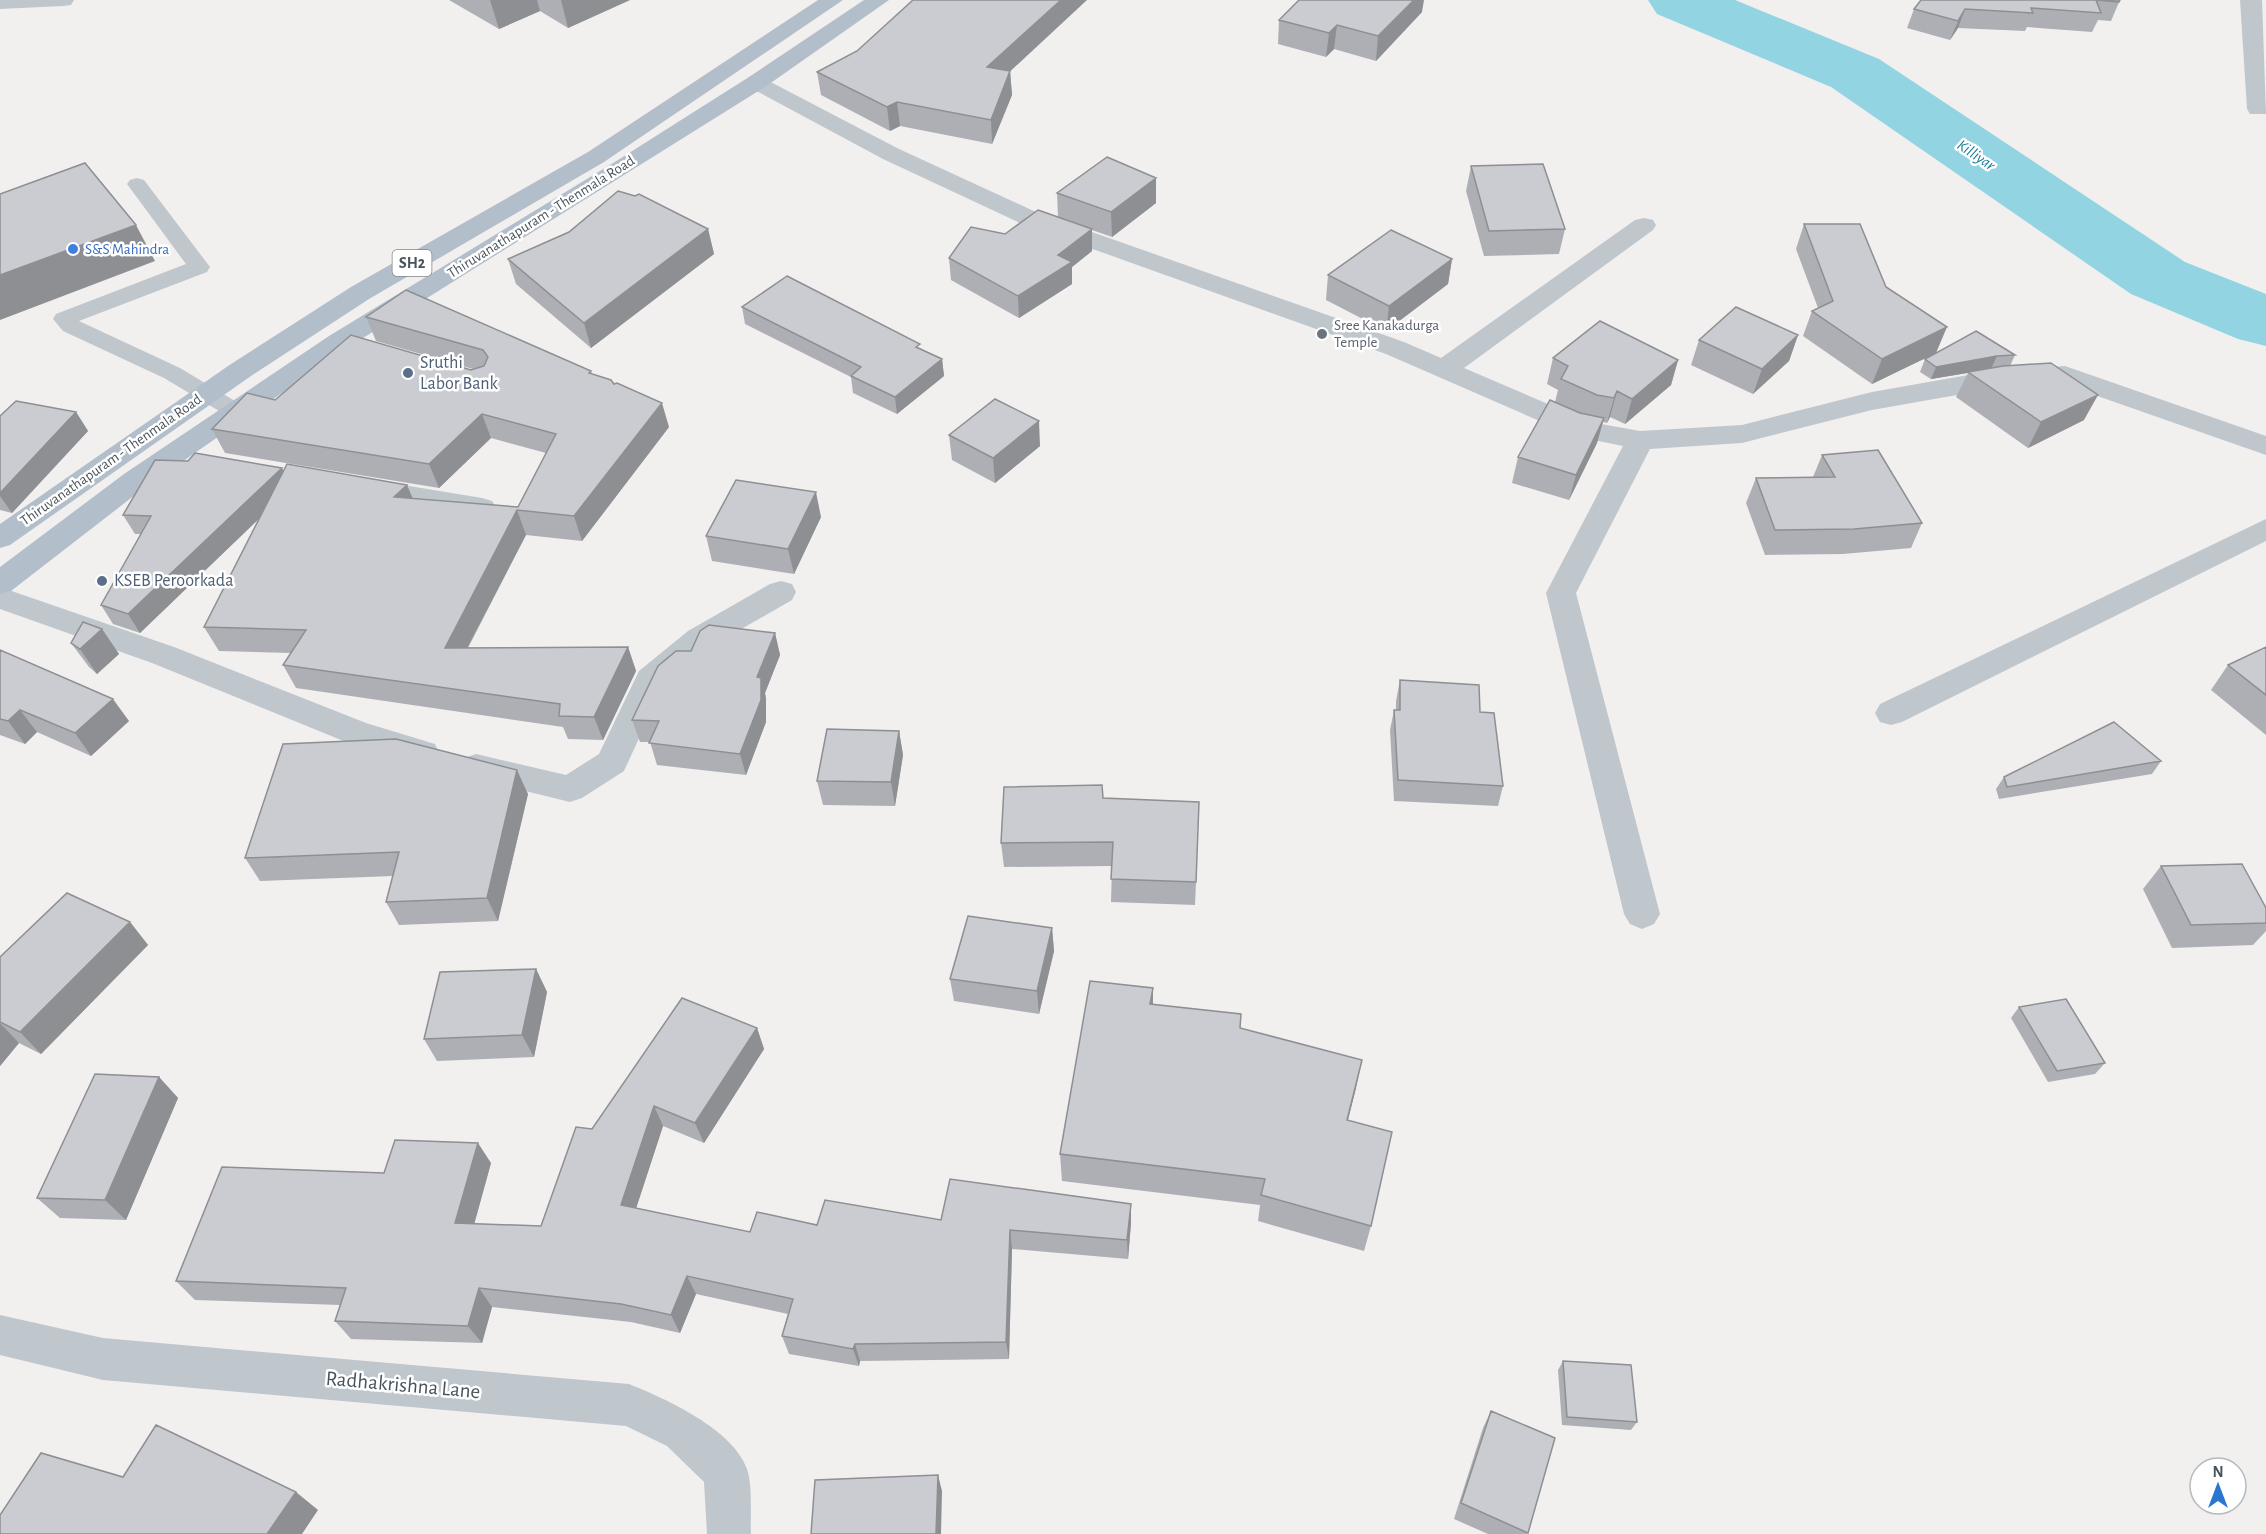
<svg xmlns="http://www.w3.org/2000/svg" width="2266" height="1534" font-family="'Alegreya Sans',sans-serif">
	<rect width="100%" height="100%" fill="#f2efef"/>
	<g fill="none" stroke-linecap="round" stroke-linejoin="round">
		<path fill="#93d4e3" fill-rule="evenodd" d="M1648,0H1735L1879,59L2185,262L2266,294V346L2238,339L2131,294L1831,87L1657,14Z"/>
		<path fill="#bfc7cd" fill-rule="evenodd" d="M137,178L144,180L210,267L207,272L79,321L180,368L245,407L249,412L245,417L237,420L229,417L164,378L63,331L53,319L56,314L186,264L127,184L130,180Z"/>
		<path fill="#bfc7cd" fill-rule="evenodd" d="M0,0H74L71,5L63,6L0,9Z
			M2240,0H2262L2266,114H2250L2247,109Z
			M757,75L899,149L1038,213L1404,342L1441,358L1635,220L1644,218L1653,220L1656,225L1653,230L1464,368L1590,422L1640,431L1742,425L1872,392L1991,371L2065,366L2266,436V455L2063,384L1991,389L1872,410L1742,443L1650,449L1576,593L1660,914L1654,924L1642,929L1630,924L1624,914L1546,593L1623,446L1574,436L1386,354L1020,223L883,159L749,87L746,82L749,77Z
			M367,479L482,498L492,501L497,508L492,515L482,518L357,496L353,489L357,482Z
			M2266,519V541L1902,722L1891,725L1880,722L1875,713L1880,704Z
			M781,581L792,584L796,592L792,600L710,647L663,686L624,771L582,798L570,802L464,776L460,767L464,758L476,754L566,775L599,754L639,671L688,631L770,584Z
			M0,587L174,647L366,723L435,744L439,753L435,762L423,766L346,742L152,663L0,609Z
			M0,1315L103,1338L629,1384C666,1399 733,1429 747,1469C753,1488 750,1514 751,1534H707L704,1482L667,1446L626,1426L103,1380L0,1355Z"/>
		<path fill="#b2bfcb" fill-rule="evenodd" d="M818,0H843L604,162L369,299L251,376L10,545L0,548V524L231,364L351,287L588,152Z
			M864,0H889L765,87L347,348L144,488L11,591L0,594V567L124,474L329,336L618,160L749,77Z"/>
	</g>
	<path fill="#aeafb4" d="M449,0H630L568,28L540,11L499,29Z
		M1921,0H2120L2111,21L2098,20L2092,32L2027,27L2025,31L1958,28L1950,40L1907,28L1914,9Z
		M1422,12L1376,61L1334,49L1326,57L1278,44L1279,20Z
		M1010,71L1012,95L992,144L900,126L890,131L821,95L817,72Z
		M1471,166L1565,229L1559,254L1484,256L1466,191Z
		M1156,178V203L1112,237L1092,230V251L1072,267V284L1019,318L951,280L949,258L1005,234L1058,217L1057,193Z
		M1804,224L1886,287L1936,353L1872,384L1803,336L1812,311L1818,308L1796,249Z
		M708,229L714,254L591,348L516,284L508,259L569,232Z
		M1452,259L1448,284L1386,331L1326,300L1328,275Z
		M742,307L921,349L942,359L944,376L897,414L853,393L851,377L745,324Z
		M366,317L591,371L592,374L614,384L669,427L582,541L526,535L468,648L628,647L636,671L603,740L568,739L563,727L296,688L283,665L291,653L219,651L204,627L260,518L140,633L113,624L101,605L141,534H135L123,515L284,471L407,485L413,499L518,507L546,453L491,438L439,488L225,453L212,429L275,400L473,369L376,341Z
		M1798,335L1789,361L1753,394L1691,365L1699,340Z
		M2015,355L2010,366L2084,420L2028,448L1956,397L1968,373L1931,379L1920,372L1925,359Z
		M1553,358L1678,360L1671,385L1625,424L1610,417L1607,423L1603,422L1597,443L1569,500L1512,483L1518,457L1555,402L1558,390L1547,384Z
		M76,412L88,431L12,513L0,510V416Z
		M949,435L1040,446L995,483L952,460Z
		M1822,455L1922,523L1911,548L1843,554L1765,555L1746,503L1756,478L1813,477Z
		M821,517L794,574L712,561L706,536Z
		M102,629L119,654L97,674L89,667L71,643Z
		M775,633L780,655L765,693L766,699V722L746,775L657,765L650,742H640L632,720Z
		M2266,647V735L2211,690L2228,665Z
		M0,650L129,721L91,756L37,732L25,744L0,735Z
		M1400,680L1503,786L1498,806L1394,801L1390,730L1394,710H1396V701Z
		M899,731L903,755L895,806L823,805L817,781Z
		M2161,761L2152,774L1999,799L1996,789L2004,777Z
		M528,794L498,921L399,925L386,902L393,876L260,881L245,858Z
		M1103,798L1196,882L1195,905L1111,902L1112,866L1004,867L1001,843Z
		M2161,866L2266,908V931L2253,945L2172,948L2143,889Z
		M130,922L148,945L41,1054L19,1043L0,1066V957Z
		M1052,928L1054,951L1039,1014L954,1001L950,979Z
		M536,969L547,992L534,1057L437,1061L424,1039Z
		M1153,1005L1240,1028L1356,1088L1348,1120L1371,1226L1364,1251L1258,1221L1260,1205L1062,1181L1060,1154Z
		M2019,1007L2105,1063L2095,1074L2048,1082L2011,1018Z
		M757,1028L764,1049L704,1143L663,1126L636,1208L750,1232L817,1225L941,1220L1131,1223L1128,1259L1012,1249L1009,1359L860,1361L859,1366L789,1354L782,1336L788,1314L696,1294L680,1333L631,1322L492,1307L482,1343L351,1339L335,1321L340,1305L195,1300L176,1281L384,1173L491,1163L474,1224L541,1226L592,1129Z
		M159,1077L178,1098L126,1220L60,1218L37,1198Z
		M1563,1361L1637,1422L1631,1430L1562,1425L1558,1370Z
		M1491,1411L1528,1533L1527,1534H1488L1454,1519L1483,1428Z"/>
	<path fill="#8d8f92" d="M490,0H537L540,11L499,29Z
		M561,0H630L568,28Z
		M1061,0H1087L989,91L987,67Z
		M1414,0H1424L1422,12L1376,61L1378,36Z
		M1965,9L1958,28L1950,40L1958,21Z
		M1337,25L1334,49L1326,57L1329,33Z
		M1010,71L1012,95L992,144L991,120Z
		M897,102L900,126L890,131L887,107Z
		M1156,178V203L1112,237L1111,212Z
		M136,225L155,261L0,320V275Z
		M708,229L714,254L591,348L584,323Z
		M1092,229V251L1072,267V284L1019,318L1018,296L1058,255Z
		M1452,259L1448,284L1386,331L1389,306Z
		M1947,327L1936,353L1872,384L1882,359Z
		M1798,335L1789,361L1753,394L1762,369Z
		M1997,356L1991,369L1931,379L1936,367Z
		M942,359L944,376L897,414L895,397Z
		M1678,360L1671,385L1625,424L1632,399Z
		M1617,391L1610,417L1607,423L1614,398Z
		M2098,395L2084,420L2028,448L2041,422Z
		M662,403L669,427L582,541L574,516Z
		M76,412L88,431L12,513L0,496V493Z
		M482,414L491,438L439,488L429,464Z
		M1604,418L1597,443L1569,500L1576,475Z
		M1039,421L1040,446L995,483L993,458Z
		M282,468L292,487L140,633L128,614Z
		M407,485L417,509L394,497Z
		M816,492L821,517L794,574L788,549Z
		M517,510L526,535L455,671L445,648Z
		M102,629L119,654L97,674L80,649Z
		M775,633L780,655L765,693L766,699V722L746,775L740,754L757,677Z
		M628,647L636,671L603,740L594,717Z
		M113,699L129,721L91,756L75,733Z
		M20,710L37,732L25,744L8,721Z
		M899,731L903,755L895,806L891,782Z
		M517,770L528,794L498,921L487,898Z
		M130,922L148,945L41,1054L20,1032Z
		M1052,928L1054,951L1039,1014L1037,991Z
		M536,969L547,992L534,1057L522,1035Z
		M1153,988V1017L1150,1004Z
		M0,1023L19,1043L0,1066Z
		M757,1028L764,1049L704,1143L695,1123Z
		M1362,1060L1356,1088L1341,1147L1347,1120Z
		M159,1077L178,1098L126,1220L105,1200Z
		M654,1106L663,1126L631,1224L621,1205Z
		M478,1143L491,1163L469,1243L455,1223Z
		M1131,1204V1223L1128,1259L1127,1240Z
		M1010,1230L1012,1249L1009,1359L1006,1342Z
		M687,1276L696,1294L680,1333L671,1315Z
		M479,1288L492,1307L482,1343L468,1326Z
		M855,1344L860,1361L859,1366L853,1349Z
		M938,1475L942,1491L941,1534H936Z
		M296,1492L318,1510L302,1534H267Z"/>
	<path fill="#caccd1" stroke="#8d8f92" stroke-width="1.5" d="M913,0H1061L987,67L1010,71L991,120L897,102L887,107L817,72L857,51Z
		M1299,0H1414L1378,36L1337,25L1329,33L1279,20Z
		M1921,0H2120L2119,2L2096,0L2101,13L2031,8L2033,13L1965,9L1958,21L1914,9Z
		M1107,157L1156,178L1111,212L1057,193Z
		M85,163L136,225L0,275V194Z
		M1543,164L1565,229L1489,231L1471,166Z
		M618,191L635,196L639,194L708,229L584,323L508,259L569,232Z
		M1038,210L1092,229L1058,255L1072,262L1018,296L949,258L971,227L1005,234Z
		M1804,224H1860L1886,287L1947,327L1882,359L1812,311L1833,301Z
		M1391,230L1452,259L1389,306L1328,275Z
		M787,276L920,344L916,347L942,359L895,397L851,376L861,367L742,307Z
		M406,290L591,371L589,373L611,380L614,384L617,383L662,403L574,516L517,510L445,648L628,647L594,717L559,716L560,704L283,665L306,630L204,627L287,464L407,485L394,497L518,507L556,434L482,414L429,464L212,429L247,393L275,400L351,335L471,370L484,366L488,357L483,350L366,317Z
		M1736,307L1798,335L1762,369L1699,340Z
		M1600,321L1678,360L1632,399L1617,391L1614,398L1597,395L1561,379L1568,366L1553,358Z
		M1976,331L2015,355L1997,356L1936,367L1925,359Z
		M2051,363L2098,395L2041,422L1968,372L2003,366Z
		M995,399L1039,421L993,458L949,435Z
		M1550,400L1580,413L1604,418L1576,475L1518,457Z
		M16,401L76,412L0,493V416Z
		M1878,450L1922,523L1854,529L1775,530L1756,478L1835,477L1822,455Z
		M195,453L282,468L128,614L101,605L151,516L123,515L155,460L188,461Z
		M736,480L816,492L788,549L706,536Z
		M83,622L102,629L80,649L71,643Z
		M709,625L775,633L757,677L761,678V700L740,754L649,743L659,721L632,720L658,666L676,651H691L700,631Z
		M2266,647V695L2228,665Z
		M0,650L113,699L75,733L20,710L8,721L0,719Z
		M1400,680L1479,685L1480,712L1494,713L1503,786L1398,780L1394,710H1400Z
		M2114,722L2161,761L2007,787L2004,777Z
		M827,729L899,731L891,782L817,781Z
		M396,739L517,770L487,898L386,902L399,852L245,858L283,744Z
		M1102,785L1103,798L1199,802L1196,882L1111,879L1113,842L1001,843L1004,787Z
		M2242,864L2266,908V923L2191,925L2161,866Z
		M67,893L130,922L20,1032L0,1022V957Z
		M968,916L1052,928L1037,991L950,979Z
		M536,969L522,1035L424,1039L440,972Z
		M1090,981L1153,988L1150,1004L1241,1014L1240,1028L1362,1060L1347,1120L1392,1132L1371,1226L1261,1195L1265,1179L1060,1154Z
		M682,998L757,1028L695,1123L654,1106L621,1205L750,1232L757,1212L817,1225L825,1200L941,1220L950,1179L1131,1204L1127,1240L1010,1230L1006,1342L855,1344L853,1349L782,1336L793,1299L687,1276L671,1315L621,1304L479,1288L468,1326L335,1321L346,1288L176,1281L222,1167L384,1173L395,1140L478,1143L455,1223L541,1226L576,1127L592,1129Z
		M2066,999L2105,1063L2057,1071L2019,1007Z
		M95,1074L159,1077L105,1200L37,1198Z
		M1563,1361L1631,1365L1637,1422L1567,1417Z
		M1491,1411L1555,1438L1528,1533L1461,1503Z
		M156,1425L296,1492L267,1534H0V1515L41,1453L123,1477Z
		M938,1475L936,1534H811L815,1480Z"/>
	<circle fill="#3f7fe0" stroke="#fff" stroke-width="2" cx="73" cy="249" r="6"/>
	<circle fill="#6b7280" stroke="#fff" stroke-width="2" cx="1322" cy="334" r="6"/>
	<g fill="#5c6f8a" stroke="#fff" stroke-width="2">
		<circle cx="408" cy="373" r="6"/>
		<circle cx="102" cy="581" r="6"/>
	</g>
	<g text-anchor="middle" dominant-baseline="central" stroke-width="5" stroke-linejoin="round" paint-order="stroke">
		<g font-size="15" fill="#49535b" stroke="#fff">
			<text transform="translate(541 217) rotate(-32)">Thiruvanathapuram - Thenmala Road</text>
			<text transform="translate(111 460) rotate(-35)">Thiruvanathapuram - Thenmala Road</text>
		</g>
		<g font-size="15" fill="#366cbe" stroke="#fff" text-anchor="start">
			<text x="85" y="249">S&amp;S Mahindra</text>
		</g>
		<g font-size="15" fill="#5b616d" stroke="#fff" text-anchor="start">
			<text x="1334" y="325">Sree Kanakadurga<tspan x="1334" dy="17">Temple</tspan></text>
		</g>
		<g font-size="16" font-style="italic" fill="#1a7e96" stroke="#fff">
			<text transform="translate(1976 155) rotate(34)">Killiyar</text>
		</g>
		<rect fill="#fff" stroke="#80878c" stroke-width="1.5" x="392.5" y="250" width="39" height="26" rx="4.5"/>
		<g font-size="16" font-weight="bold" fill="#49535b">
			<text x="412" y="263">SH2</text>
		</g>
		<g font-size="18" fill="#4e5e75" stroke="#fff" text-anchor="start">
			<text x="420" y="363">Sruthi<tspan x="420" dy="21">Labor Bank</tspan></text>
			<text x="114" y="581">KSEB Peroorkada</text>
		</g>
		<g font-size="21" fill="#49535b" stroke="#fff">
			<text transform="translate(403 1385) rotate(5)">Radhakrishna Lane</text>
		</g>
	</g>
	<g transform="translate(2218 1486)"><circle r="28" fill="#ffffff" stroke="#b6babd" stroke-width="1.5"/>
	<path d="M0-4.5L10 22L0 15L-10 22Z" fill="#2b76d0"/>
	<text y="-9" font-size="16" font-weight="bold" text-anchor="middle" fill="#49535b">N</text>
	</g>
</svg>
